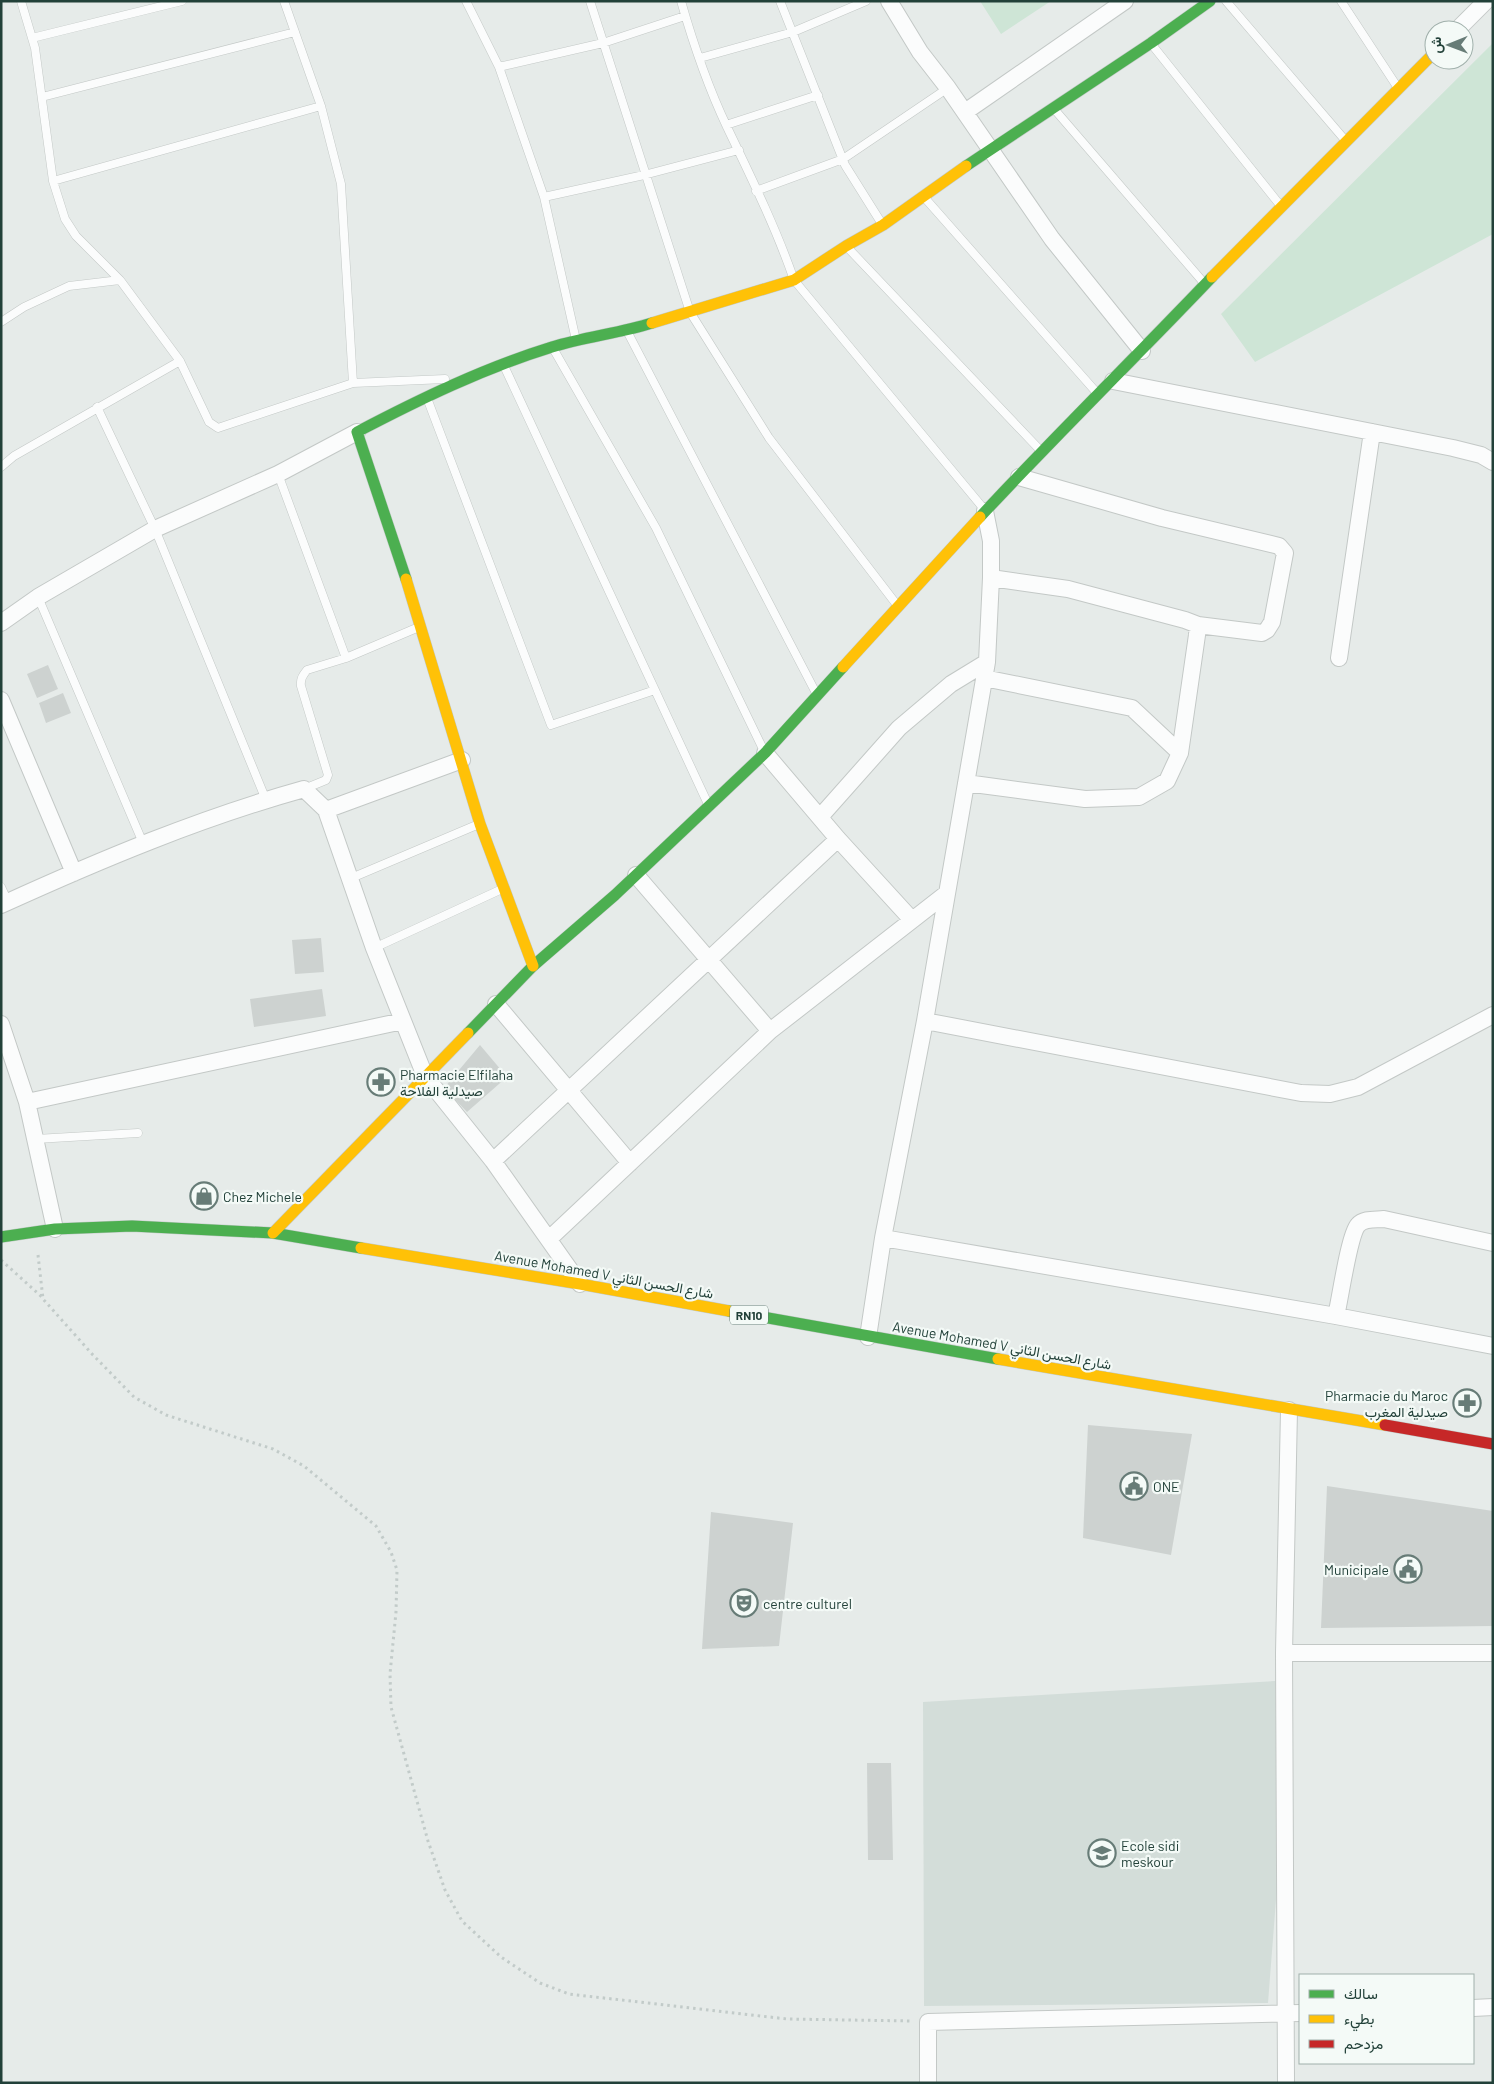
<svg xmlns="http://www.w3.org/2000/svg" width="1494" height="2084" font-family="Barlow,Vazirmatn,sans-serif">
	<rect width="100%" height="100%" fill="#e6ebe9"/>
	<path fill="#d3ddd9" d="M1293,1680L1268,2003L924,2006L923,1702Z"/>
	<path fill="#cee5d6" d="M980,1H1051L1001,34Z
		M1493,43V234L1255,362L1221,314Z"/>
	<path fill="#cdd2d0" d="M48,665L58,689L37,698L27,674Z
		M63,693L71,713L46,723L39,703Z
		M321,938L324,972L295,974L292,940Z
		M322,989L326,1016L254,1027L250,999Z
		M480,1045L507,1077L467,1112L444,1088Z
		M1088,1425L1192,1434L1171,1555L1083,1538Z
		M1327,1486L1493,1511V1626L1321,1628Z
		M711,1512L793,1523L779,1646L702,1649Z
		M867,1763H891L893,1860H868Z"/>
	<g fill="none" stroke-linecap="round" stroke-linejoin="round">
		<g stroke="#c3c8c6" stroke-width="9">
			<path id="lane" d="M21,1L35,48L53,181L65,219L76,236L120,280
				M284,1L321,106L341,184L353,383
				M466,1L499,67L544,197L576,340
				M590,1L690,312L769,438L897,605
				M681,1C693,43 708,87 727,127C751,177 776,228 794,280L984,509
				M780,1L845,165L882,224
				M1226,1L1345,140
				M1341,1L1398,88
				M32,38L182,1
				M1153,46L1280,205
				M700,58L793,32L866,1
				M499,67L603,43L685,16
				M42,97L295,32
				M1055,110L1204,283
				M726,125L818,95
				M53,181L321,106
				M756,191L843,159L948,88
				M544,197L644,175L739,150
				M924,197L1097,393
				M848,248L1040,450
				M1,322L24,307L69,286L120,280L180,361L14,456L1,467
				M628,333L816,693
				M554,350L656,528L763,749
				M180,361L209,422L218,428L353,383L445,379
				M505,368L708,804
				M427,398L551,725L655,690
				M97,407L155,529L266,800
				M278,474L346,658
				M38,597L143,843
				M304,789L326,780L328,775L301,686C300,679 303,675 307,670L346,658L419,627
				M349,879L479,824
				M1,887L8,902
				M374,948L502,889
				M36,1139L138,1133"/>
		</g>
		<g stroke="#c3c8c6" stroke-width="18">
			<path id="street" d="M889,1L920,52L948,88L1052,239L1142,351
				M1457,30L1486,1
				M965,112L1125,1
				M1113,381L1453,448L1481,455L1493,462
				M1019,477L1162,518L1279,546L1285,553L1272,622L1267,630L1262,633L1198,625
				M1,623L38,597L155,529L278,474L357,432
				M1339,658L1372,432
				M984,678L1132,708L1180,753
				M1,700L74,873
				M765,753L838,839L912,920
				M966,783L1085,799L1139,797L1167,781L1180,753L1197,635L1198,625L1185,620L1068,589L991,578
				M326,810L462,760
				M820,817L899,728L951,684L987,662
				M636,875L770,1031
				M1,905C100,860 200,818 304,789L326,810L374,948L425,1076L493,1161L580,1284
				M496,1004L630,1163
				M925,1021L1301,1093L1330,1094L1358,1087L1493,1015
				M1,1024L27,1102L55,1229
				M27,1102L403,1021
				M493,1161L838,839
				M883,1238L1336,1316L1493,1346
				M549,1239L770,1031L947,893
				M1336,1316C1340,1300 1349,1235 1358,1225C1364,1218 1376,1220 1384,1219L1493,1243
				M868,1337L883,1238L925,1021L987,662L991,578V541L985,511
				M1284,1653H1493
				M1473,2008L1493,2007
				M928,2083V2022L1300,2013
				M1286,2083L1284,1653L1289,1410"/>
		</g>
		<g stroke="#c1c9c6" stroke-width="12">
			<path id="fast" d="M966,166L1151,43L1210,1
				M980,517C1056,435 1135,358 1212,277
				M406,579L357,432C420,399 484,368 552,347C585,337 620,333 652,323
				M468,1033L533,966L615,895L765,753L843,667
				M1,1237L55,1229L132,1226L273,1233L361,1248
				M729,1311L998,1359"/>
		</g>
		<g stroke="#c1c9c6" stroke-width="12">
			<path id="slow" d="M1212,277L1434,53
				M652,323L794,280L846,246L883,225L966,166
				M406,579L480,824L533,966
				M843,667L980,517
				M273,1233L468,1033
				M361,1248L580,1284L729,1311
				M998,1359L1385,1425"/>
		</g>
		<g stroke="#c1c9c6" stroke-width="12">
			<path id="jam" d="M1385,1425L1493,1444"/>
		</g>
		<path stroke="#c2cbc9" stroke-width="3" stroke-dasharray="2.5 4" stroke-linecap="butt" d="M38,1255L43,1299L93,1355L134,1397L166,1415L273,1449L304,1466L376,1526L391,1552L397,1570L396,1612L390,1674L391,1707L428,1841L445,1890L462,1921L501,1957L540,1983L569,1994L787,2019L912,2021
			M1,1260L43,1298"/>
		<use href="#lane" stroke="#fbfcfc" stroke-width="8"/>
		<use href="#street" stroke="#fbfcfc" stroke-width="16"/>
		<use href="#fast" stroke="#4caf50" stroke-width="11"/>
		<use href="#slow" stroke="#ffc107" stroke-width="11"/>
		<use href="#jam" stroke="#c62828" stroke-width="11"/>
	</g>
	<defs>
		<g id="pharmacy-ring" transform="scale(1.4375)"><circle r="9.5" fill="#f4faf7" stroke="#677c77" stroke-width="1.5"/><path d="M-2-6h4v4h4v4h-4v4h-4v-4h-4v-4h4Z" fill="#677c77"/></g>
		<g id="shop-ring" transform="scale(1.4375)"><circle r="9.5" fill="#f4faf7" stroke="#677c77" stroke-width="1.5"/><path d="M-5-2.5h2.3a2.7 3.5 0 0 1 5.4 0H5L5.5 6h-11ZM-1.5-2.5h3a1.5 2.3 0 0 0-3 0Z" fill="#677c77"/></g>
		<g id="civic-ring" transform="scale(1.4375)"><circle r="9.5" fill="#f4faf7" stroke="#677c77" stroke-width="1.5"/><path d="M-.6-6.5H3V-4.5H.6V-3L4-1V1h2V6H-6V1h2V-1L-.6-3ZM-1.2 2.5V6h2.4V2.5Z" fill="#677c77"/></g>
		<g id="theatre-ring" transform="scale(1.4375)"><circle r="9.5" fill="#f4faf7" stroke="#677c77" stroke-width="1.5"/><path d="M-5-5.5Q0-4 5-5.5V0Q5 5 0 6Q-5 5-5 0ZM-3.3-2.5H-1v1.5H-3.3ZM1-2.5H3.3v1.5H1ZM-2.8 1Q0 5.5 2.8 1Z" fill="#677c77"/></g>
		<g id="school-ring" transform="scale(1.4375)"><circle r="9.5" fill="#f4faf7" stroke="#677c77" stroke-width="1.5"/><path d="M0-5L7-2L0 1L-7-2ZM-4 1L0 2.5L4 1V4Q0 6-4 4Z" fill="#677c77"/></g>
	</defs>
	<g fill-rule="evenodd">
		<use href="#pharmacy-ring" x="381" y="1082"/>
		<use href="#shop-ring" x="204" y="1196"/>
		<use href="#pharmacy-ring" x="1467" y="1403"/>
		<use href="#civic-ring" x="1134" y="1486"/>
		<use href="#civic-ring" x="1408" y="1569"/>
		<use href="#theatre-ring" x="744" y="1603"/>
		<use href="#school-ring" x="1102" y="1853"/>
	</g>
	<g text-anchor="middle" dominant-baseline="central" stroke-width="4.5" stroke-linejoin="round" paint-order="stroke">
		<rect fill="#f4faf7" stroke="#617872" stroke-width="1" x="730" y="1305.5" width="38" height="19" rx="4"/>
		<g font-size="12" font-weight="bold" fill="#224139">
			<text x="749" y="1315">RN10</text>
		</g>
		<g font-size="14" fill="#224139" stroke="#f4faf7" text-anchor="start">
			<text x="400" y="1074">Pharmacie Elfilaha<tspan x="400" dy="16">صيدلية الفلاحة</tspan></text>
			<text x="223" y="1196">Chez Michele</text>
			<text x="1448" y="1395" text-anchor="end">Pharmacie du Maroc<tspan x="1448" dy="16">صيدلية المغرب</tspan></text>
			<text x="1153" y="1486">ONE</text>
			<text x="1389" y="1569" text-anchor="end">Municipale</text>
			<text x="763" y="1603">centre culturel</text>
			<text x="1121" y="1845">Ecole sidi<tspan x="1121" dy="16">meskour</tspan></text>
		</g>
		<g font-size="14" fill="#224139" stroke="#f4faf7">
			<text transform="translate(604 1274) rotate(10)">Avenue Mohamed V شارع الحسن الثاني</text>
			<text transform="translate(1002 1345) rotate(10)">Avenue Mohamed V شارع الحسن الثاني</text>
		</g>
	</g>
	<rect width="1494" height="2084" fill="none" stroke="#224139" stroke-width="5"/>
	<rect x="1299" y="1974" width="175" height="90" fill="#f4faf7" stroke="#a0b0ab"/>
	<rect x="1309" y="1990" width="25" height="8" fill="#4caf50" stroke="#a0b0ab"/>
	<text x="1344" y="1999" font-size="15" fill="#224139">سالك</text>
	<rect x="1309" y="2015" width="25" height="8" fill="#ffc107" stroke="#a0b0ab"/>
	<text x="1344" y="2024" font-size="15" fill="#224139">بطيء</text>
	<rect x="1309" y="2040" width="25" height="8" fill="#c62828" stroke="#a0b0ab"/>
	<text x="1344" y="2049" font-size="15" fill="#224139">مزدحم</text>
	<g transform="translate(1449 45) rotate(269)"><circle r="24" fill="#f4faf7" stroke="#a0b0ab"/>
	<path d="M0-4L9 19L0 12L-9 19Z" fill="#677c77"/>
	<text y="-8" font-size="14" font-weight="bold" text-anchor="middle" fill="#224139">ش</text>
	</g>
</svg>
